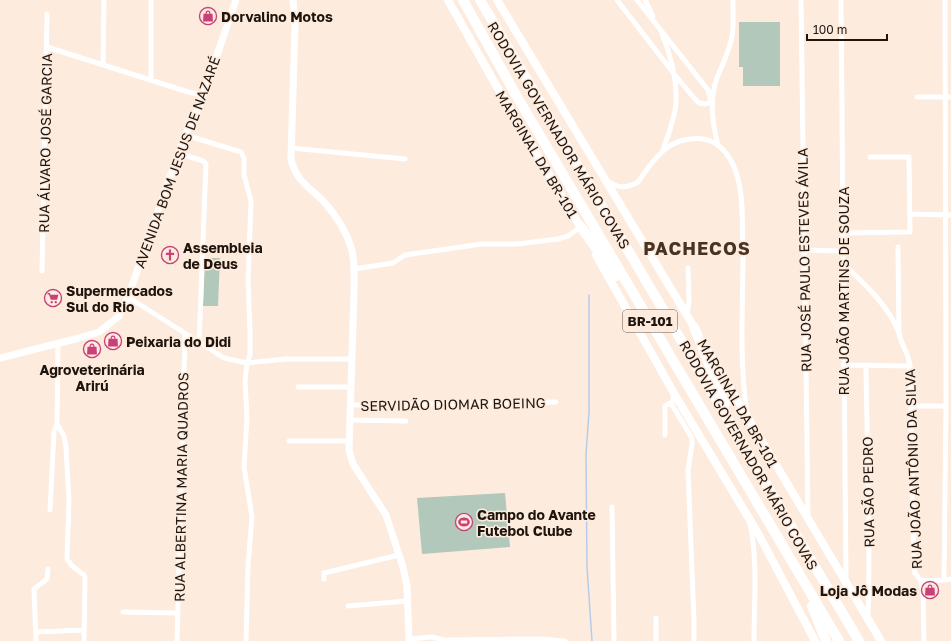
<svg xmlns="http://www.w3.org/2000/svg" width="951" height="641" font-family="'Golos Text',sans-serif">
	<rect width="100%" height="100%" fill="#fdebde"/>
	<path fill="#b2c8bb" d="M739,22H780V86H743V67H739Z
		M205,258H220L218,306H203Z
		M505,493L510,547L422,554L417,498Z"/>
	<g fill="none" stroke-linecap="round" stroke-linejoin="round">
		<path stroke="#b5cdea" stroke-width="1.5" d="M589,295V412L586,454L587,567L592,641"/>
		<path stroke="#fff" stroke-width="5" d="M617,0L675,75L694,98L699,103L705,104L711,102L708,90L637,0
			M645,0L653,16
			M801,0L808,517
			M841,0L846,581
			M662,34C671,56 677,79 676,103C675,118 668,135 663,150
			M47,47L188,92L203,95
			M103,64L104,0
			M151,80V0
			M917,97H951
			M185,135L241,152L244,158V175L251,201L248,280L250,332V355L247,363L245,381L247,417L244,467L252,517L248,566L246,641
			M718,145C712,123 709,100 717,78C722,65 729,52 732,37C734,25 733,12 733,0
			M291,148L405,159
			M178,153L203,161L206,164L199,343
			M607,181C618,188 626,189 638,182C646,171 655,156 667,148C680,138 705,134 719,146C729,154 735,167 738,179C744,202 742,229 743,252C743,305 739,361 747,414
			M909,214L951,215
			M842,233L910,232L909,157H870
			M804,250L842,251
			M842,263C863,282 889,306 899,333L898,247
			M354,269L393,263L405,255L482,244H517L558,239L568,236L581,227
			M42,271L47,14
			M128,297L224,358L247,363L286,359H352
			M687,315L689,301L688,268
			M899,333C901,345 909,354 910,366L914,567L915,573L921,581
			M58,343L57,424L64,436L66,447L69,501L67,559L72,566L84,575L85,577L84,641
			M843,365L910,366
			M866,365C867,450 871,534 868,618
			M298,387H351
			M675,395L672,402V405L692,438V444L688,470L694,621V641
			M350,405L556,402
			M911,406H946
			M349,420L406,421
			M665,435V406L672,402
			M289,441H349
			M612,507L614,641
			M50,510L54,431L57,424
			M750,524C758,560 754,604 754,641
			M324,579V573L399,555
			M944,580L951,579
			M348,606L407,601
			M123,612L178,613
			M656,618V641
			M36,632L84,630
			M409,639L432,637L444,640L540,639L565,641
			M36,641L34,589L47,579L48,569
			M177,641L185,333
			M924,641L923,591L921,581L944,580L946,406L945,0"/>
		<path stroke="#fff" stroke-width="7" d="M293,0L295,26L291,159C296,182 310,187 325,203C336,215 348,234 352,251C355,264 354,278 354,291L349,450L353,464L386,515L403,567L407,586L409,641"/>
		<path stroke="#fff" stroke-width="7" d="M0,358L79,338L99,332L119,316L128,297L171,174L185,135L199,107L236,0"/>
		<path stroke="#fff" stroke-width="8" d="M448,0L497,87L584,233
			M497,0L697,332
			M596,255L675,395L759,535L815,641
			M707,349L881,641"/>
		<path stroke="#fff" stroke-width="10" d="M463,0L516,95L839,641
			M480,0L859,641
			M581,227L616,276
			M694,327L725,404
			M812,606L826,641"/>
	</g>
	<defs>
		<g id="shop-ring" transform="scale(0.9)"><circle r="9.5" fill="#fdebde" stroke="#ca4079" stroke-width="1.5"/><path d="M-5-2.5h2.3a2.7 3.5 0 0 1 5.4 0H5L5.5 6h-11ZM-1.5-2.5h3a1.5 2.3 0 0 0-3 0Z" fill="#ca4079"/></g>
		<g id="church-ring" transform="scale(0.9)"><circle r="9.5" fill="#fdebde" stroke="#ca4079" stroke-width="1.5"/><path d="M-1.2-6h2.4v3.5h3.3v2.4h-3.3V6h-2.4V-.1h-3.3v-2.4h3.3Z" fill="#ca4079"/></g>
		<g id="supermarket-ring" transform="scale(0.9)"><circle r="9.5" fill="#fdebde" stroke="#ca4079" stroke-width="1.5"/><path d="M-6-5.5h2.5l.6 2H6L4.5 2H-2.5L-4.4-4H-6ZM-1.5 3.2a1.3 1.3 0 1 0 .1 0ZM3 3.2a1.3 1.3 0 1 0 .1 0Z" fill="#ca4079"/></g>
		<g id="stadium-ring" transform="scale(0.9)"><circle r="9.5" fill="#fdebde" stroke="#ca4079" stroke-width="1.5"/><path d="M0-5a6.5 5 0 1 0 0 10a6.5 5 0 1 0 0-10ZM-3.5-1.8h7v3.6h-7Z" fill="#ca4079"/></g>
	</defs>
	<g fill-rule="evenodd">
		<use href="#shop-ring" x="208" y="16"/>
		<use href="#church-ring" x="170" y="255"/>
		<use href="#supermarket-ring" x="53" y="298"/>
		<use href="#shop-ring" x="113" y="341"/>
		<use href="#shop-ring" x="92" y="349"/>
		<use href="#stadium-ring" x="464" y="522"/>
		<use href="#shop-ring" x="930" y="590"/>
	</g>
	<g text-anchor="middle" dominant-baseline="central" stroke-width="3" stroke-linejoin="round" paint-order="stroke">
		<rect fill="#fdebde" stroke="#62554c" stroke-width="1" x="623" y="310" width="54" height="22" rx="3"/>
		<g font-size="13" font-weight="bold" fill="#1f150d">
			<text x="650" y="321">BR-101</text>
		</g>
		<g font-size="14" font-weight="bold" fill="#1f150d" stroke="#fdebde" text-anchor="start">
			<text x="221" y="16">Dorvalino Motos</text>
			<text x="183" y="247">Assembleia<tspan x="183" dy="16">de Deus</tspan></text>
			<text x="66" y="290">Supermercados<tspan x="66" dy="16">Sul do Rio</tspan></text>
			<text x="126" y="341">Peixaria do Didi</text>
			<text x="92" y="369" text-anchor="middle">Agroveterinária<tspan x="92" dy="16">Arirú</tspan></text>
			<text x="477" y="514">Campo do Avante<tspan x="477" dy="16">Futebol Clube</tspan></text>
			<text x="917" y="590" text-anchor="end">Loja Jô Modas</text>
		</g>
		<g font-size="14" fill="#1f150d" stroke="#fdebde">
			<text transform="translate(559 135) rotate(59)">RODOVIA GOVERNADOR MÁRIO COVAS</text>
			<text transform="translate(45 143) rotate(-89)">RUA ÁLVARO JOSÉ GARCIA</text>
			<text transform="translate(537 154) rotate(59)">MARGINAL DA BR-101</text>
			<text transform="translate(177 162) rotate(-70)">AVENIDA BOM JESUS DE NAZARÉ</text>
			<text transform="translate(804 260) rotate(-91)">RUA JOSÉ PAULO ESTEVES ÁVILA</text>
			<text transform="translate(843 291) rotate(-90)">RUA JOÃO MARTINS DE SOUZA</text>
			<text transform="translate(738 403) rotate(60)">MARGINAL DA BR-101</text>
			<text transform="translate(453 404) rotate(-1)">SERVIDÃO DIOMAR BOEING</text>
			<text transform="translate(749 455) rotate(60)">RODOVIA GOVERNADOR MÁRIO COVAS</text>
			<text transform="translate(913 469) rotate(-92)">RUA JOÃO ANTÔNIO DA SILVA</text>
			<text transform="translate(181 487) rotate(-89)">RUA ALBERTINA MARIA QUADROS</text>
			<text transform="translate(868 492) rotate(-91)">RUA SÃO PEDRO</text>
		</g>
		<g font-size="18" font-weight="bold" letter-spacing="1" fill="#493221" stroke="#fdebde">
			<text x="697" y="248">PACHECOS</text>
		</g>
	</g>
	<path d="M807 34v6h80v-6" fill="none" stroke="#1f150d" stroke-width="2"/>
	<text x="813" y="34" font-size="12" fill="#1f150d" stroke="#fdebde" stroke-width="3" paint-order="stroke">100 m</text>
</svg>
